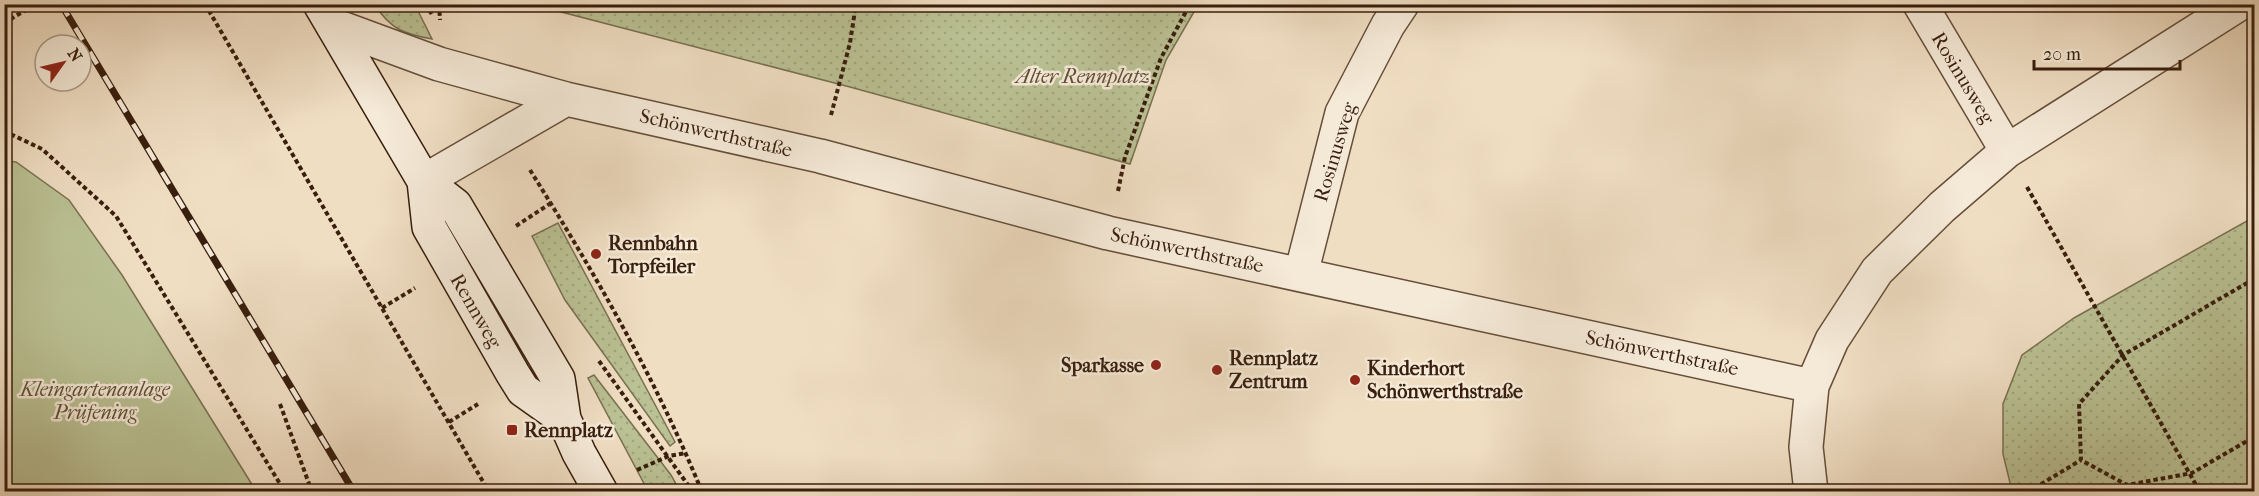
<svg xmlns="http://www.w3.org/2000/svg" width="2259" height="496" font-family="'IM FELL French Canon',serif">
	<defs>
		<pattern id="grass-dots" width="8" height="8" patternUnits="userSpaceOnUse" patternTransform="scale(1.5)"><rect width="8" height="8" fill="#bac194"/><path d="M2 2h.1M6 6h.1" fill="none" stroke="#a1a57e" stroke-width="1.8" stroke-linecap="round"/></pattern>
	</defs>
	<rect width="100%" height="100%" fill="#f0dec3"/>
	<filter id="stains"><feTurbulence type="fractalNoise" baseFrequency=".00333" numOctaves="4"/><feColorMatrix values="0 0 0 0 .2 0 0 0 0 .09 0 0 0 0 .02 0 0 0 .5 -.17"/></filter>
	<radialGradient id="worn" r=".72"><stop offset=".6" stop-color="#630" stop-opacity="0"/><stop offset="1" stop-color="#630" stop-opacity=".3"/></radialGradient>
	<path fill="url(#grass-dots)" stroke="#797050" stroke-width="1.5" d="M375,5H415L432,39C405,34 391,30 375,5Z
		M544,5H1198L1166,60L1130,164L850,87L546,8Z
		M2254,217V491H2012L2003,454V404L2022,355L2074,318Z
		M558,223L675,442L670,446L565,300L532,236Z
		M594,375L671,475L680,491H648L588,378Z"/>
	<path fill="#bac194" stroke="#797050" stroke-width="1.5" d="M5,161L16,162L69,200L122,275L256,491H5Z"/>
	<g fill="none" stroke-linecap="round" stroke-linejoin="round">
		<g stroke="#664e3a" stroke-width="36">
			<path id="street" d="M1920,4L2007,151
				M333,25L439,64L566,99L820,156L1108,233L1812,386
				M424,181L566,99
				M1301,274L1342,113L1388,25L1402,4
				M1811,492L1806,447L1812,386L1832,340L1877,271L1942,207L2007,151L2239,4"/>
		</g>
		<g stroke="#381e0d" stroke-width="36">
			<path id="secondary" d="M320,4L424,181L455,205L558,379L564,419L579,453L601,492
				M424,181L429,227L513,374L523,390L564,419"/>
		</g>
		<path stroke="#381e0d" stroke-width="4" stroke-dasharray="4.5 3" stroke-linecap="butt" d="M205,4L489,492
			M425,4L433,16
			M439,4L440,20
			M4,23L36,4
			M831,115L850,43L856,4
			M4,131L42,149L116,216L285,492
			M530,170C594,272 656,379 702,492
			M2027,187L2200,492
			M1118,191L1125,157L1161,58L1190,4
			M516,226L551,203
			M2254,279L2123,355L2079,404L2081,460L2127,485L2192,473L2254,437
			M382,308L415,288
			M599,361L693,492
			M280,404L312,492
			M449,422L478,404
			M637,470L669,456L686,453
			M2028,492L2081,460"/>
		<use href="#street" stroke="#f5ead8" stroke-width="33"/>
		<use href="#secondary" stroke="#f5ead8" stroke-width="33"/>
		<g stroke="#381e0d" stroke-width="7">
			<path id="rail" d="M61,4L354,492"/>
		</g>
		<use href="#rail" stroke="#f5ead8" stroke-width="4.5" stroke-dasharray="14" stroke-linecap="butt"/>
	</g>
	<g fill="#8f2418" stroke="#f5ead8" stroke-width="2">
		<circle cx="596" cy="254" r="6"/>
		<circle cx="1156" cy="365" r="6"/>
		<circle cx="1217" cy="370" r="6"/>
		<circle cx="1355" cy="380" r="6"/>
		<rect x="506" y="424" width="12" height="12" rx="3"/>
	</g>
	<g text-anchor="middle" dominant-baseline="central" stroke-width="5" stroke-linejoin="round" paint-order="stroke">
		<g font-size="20" font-style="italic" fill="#5f4f36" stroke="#f5ead8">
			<text x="1083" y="76">Alter Rennplatz</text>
			<text x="95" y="389">Kleingartenanlage<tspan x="95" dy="23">Prüfening</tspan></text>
		</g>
		<g font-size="20" fill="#381e0d" stroke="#f5ead8">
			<text transform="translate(1963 78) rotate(59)">Rosinusweg</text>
			<text transform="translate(716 133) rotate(13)">Schönwerthstraße</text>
			<text transform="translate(1335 152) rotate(-73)">Rosinusweg</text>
			<text transform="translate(1187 250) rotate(12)">Schönwerthstraße</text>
			<text transform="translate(476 311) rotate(60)">Rennweg</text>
			<text transform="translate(1662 353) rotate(12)">Schönwerthstraße</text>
		</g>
		<g font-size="20" font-weight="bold" fill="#381e0d" stroke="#f5ead8" text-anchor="start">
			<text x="608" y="243">Rennbahn<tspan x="608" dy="23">Torpfeiler</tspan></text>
			<text x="1229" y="358">Rennplatz<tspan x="1229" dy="23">Zentrum</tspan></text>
			<text x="1144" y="365" text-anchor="end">Sparkasse</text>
			<text x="1367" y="368">Kinderhort<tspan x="1367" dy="23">Schönwerthstraße</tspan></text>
			<text x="524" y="430">Rennplatz</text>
		</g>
	</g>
	<rect width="2259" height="496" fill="none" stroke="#f0dec3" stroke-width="24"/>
	<rect x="6" y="6" width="2247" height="484" fill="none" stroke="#381e0d" stroke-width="3"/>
	<rect x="12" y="12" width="2235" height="472" fill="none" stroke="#381e0d" stroke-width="1.5"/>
	<g transform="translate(63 63) rotate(56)"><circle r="28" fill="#f5ead8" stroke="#a99887" stroke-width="1.5"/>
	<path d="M0-4.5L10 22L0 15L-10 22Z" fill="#8f2418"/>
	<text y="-9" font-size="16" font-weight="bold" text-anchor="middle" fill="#381e0d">N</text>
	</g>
	<path d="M2034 60v9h146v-9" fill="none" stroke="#381e0d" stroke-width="3"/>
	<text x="2043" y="60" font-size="18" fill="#381e0d" stroke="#f5ead8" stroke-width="4.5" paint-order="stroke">20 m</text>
	<rect width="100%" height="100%" filter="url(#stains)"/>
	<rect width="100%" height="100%" fill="url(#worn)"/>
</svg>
